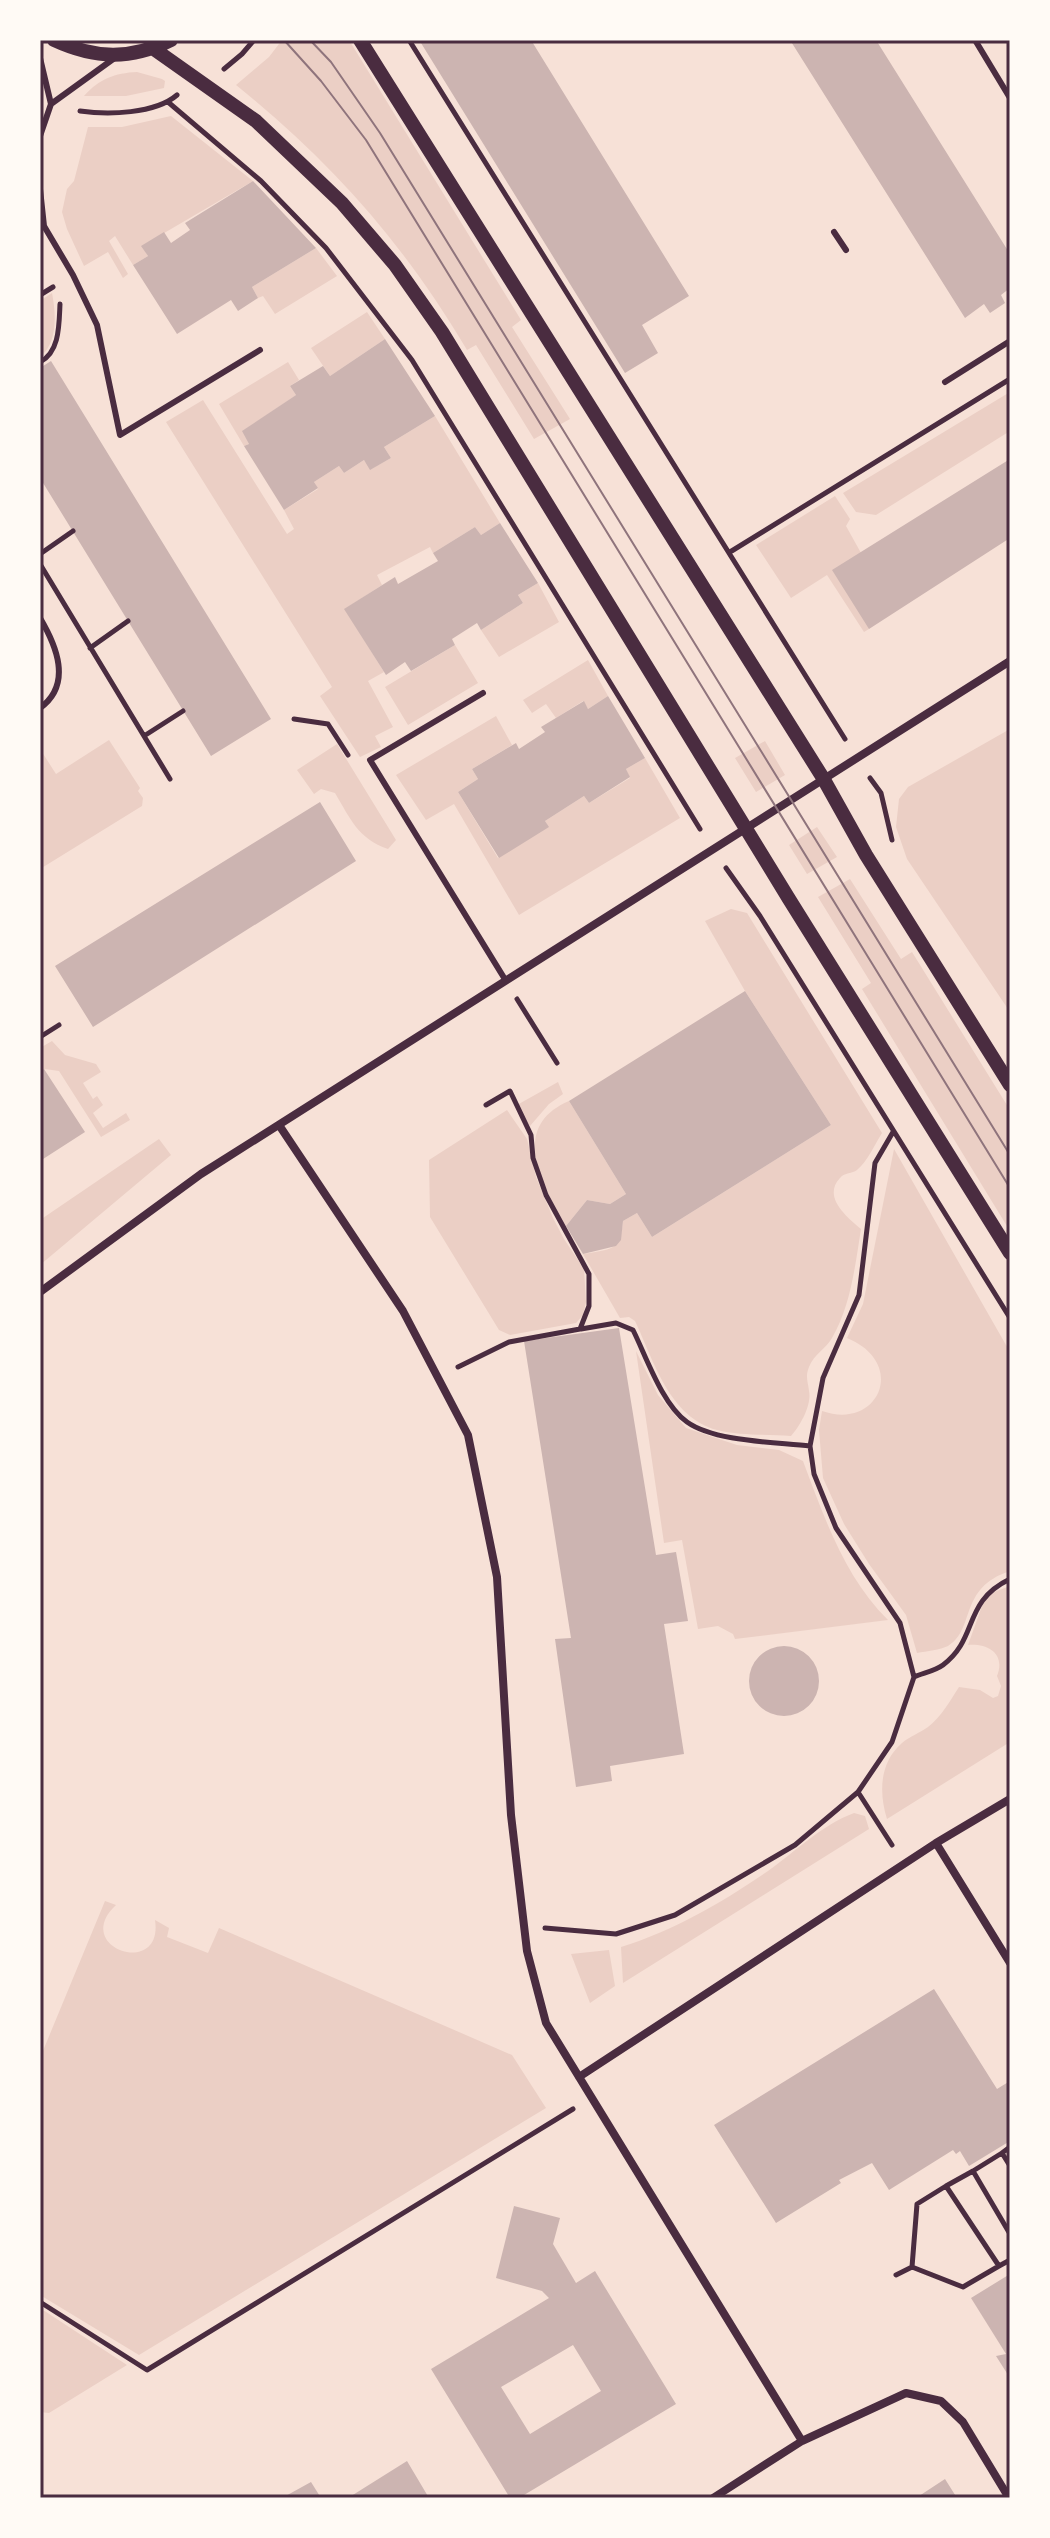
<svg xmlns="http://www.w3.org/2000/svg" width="1050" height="2538" font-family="'Work Sans',sans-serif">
	<rect width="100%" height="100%" fill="#f7e1d7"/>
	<path fill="#ebcfc5" d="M282,40H349L521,320L512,327L570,419L534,439L476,345L467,350C404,244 332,162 236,85L269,57Z
		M137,72L162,79L165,81L164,88L126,96H84C99,79 115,73 137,72Z
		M171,116L253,181L142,246L148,256L133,265L115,236L109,241L128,274L123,278L108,252L84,266L67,229L62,212L67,189L74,181L88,127H122Z
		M316,248L337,276L275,314L263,296L258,298L252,287Z
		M52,293C56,314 58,342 40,357V301Z
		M367,312L385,339L330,376L311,348Z
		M288,362L299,380L290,386L296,395L243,431L249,444L244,446L219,404Z
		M1010,392V431L876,515L856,512L843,493Z
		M203,400L287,534L294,529L284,510L318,489L314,482L339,466L344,473L364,460L371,469L391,458L384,447L435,416L500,523L481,535L475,527L433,553L430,547L377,575L382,585L345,609L384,672L368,681L393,727L375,736L381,747L360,757L320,696L332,687L166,422Z
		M835,496L850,519L846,526L861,553L869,629L864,632L827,575L791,598L756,545Z
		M538,583L559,622L499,657L481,630L523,603L518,595Z
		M455,645L478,683L408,725L385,687Z
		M588,660L608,696L588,709L583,701L556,718L546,704L532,713L523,700Z
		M496,716L512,745L472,769L478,779L458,792L498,858L548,827L545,821L584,796L589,803L630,778L626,769L645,758L680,818L519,915L454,804L426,820L396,775Z
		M1010,729V1012L907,859L896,827L899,799L908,787Z
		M109,740L140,788L138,791L143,798L142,806L40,869V749L56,774Z
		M765,741L785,775L756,792L735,758Z
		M337,744L396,840L388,849C358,839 350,818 335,793L321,789L314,794L297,770Z
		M817,827L837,857L807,874L789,845Z
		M850,879L901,959L912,952L1010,1110V1231L862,989L871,983L818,897Z
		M731,909L747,913L882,1133C875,1144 867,1162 857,1170C852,1174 845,1172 840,1178C822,1197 847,1217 861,1229C855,1266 851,1305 832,1338C826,1349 814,1354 809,1367C805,1377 808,1381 809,1391C812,1405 800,1426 791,1436C768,1434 740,1436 717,1430C669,1417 654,1361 635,1321L629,1317L620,1318L583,1254C611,1249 620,1252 623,1221L637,1213L652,1237L831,1125L745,991L705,921Z
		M52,1041L65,1055L96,1064L101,1072L83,1083L93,1099L97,1096L103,1105L93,1113L103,1128L126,1113L130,1120L101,1137L59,1071L45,1069L40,1072V1048Z
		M558,1082L563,1094L549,1104L530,1126L517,1105Z
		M569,1101L626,1194L610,1204L587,1200L566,1226C543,1186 508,1127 569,1101Z
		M507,1110L527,1139L536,1177L553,1218L564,1239L584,1269L586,1302L583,1315L576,1323L510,1335L499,1330L430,1217L429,1160Z
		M159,1139L171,1155L40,1265V1220Z
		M894,1149L1010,1352V1571C958,1588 976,1629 948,1646C940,1650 927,1651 917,1653L906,1615L869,1564L844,1524L823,1478L819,1430L822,1411C879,1431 908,1363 847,1338L863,1304Z
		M636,1351L658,1395L686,1428L737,1445L779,1450L803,1461C824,1517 845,1578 888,1620L735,1639L733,1634L718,1626L698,1629L682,1540L664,1543Z
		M1010,1586V1742L887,1819C879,1793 879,1763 902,1743C910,1736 920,1733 928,1727C941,1717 950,1701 959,1687L980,1690L993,1698L998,1696L1001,1686L997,1676C1006,1654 988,1643 968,1645L986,1595Z
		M854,1813L865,1816L869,1829L623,1983L621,1947C673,1931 723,1902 768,1871C796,1851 822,1825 854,1813Z
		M105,1901L116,1905C70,1948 164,1979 155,1920L169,1928L167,1937L208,1953L219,1928L512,2055L546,2108L139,2355L40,2295V2058Z
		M609,1950L615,1986L590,2003L571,1954Z
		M40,2308L127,2365L49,2413L40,2412Z"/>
	<path fill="#ccb4b1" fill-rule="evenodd" d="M425,40H531L689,296L642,325L658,353L625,373L421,43Z
		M790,40H876L1010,254V288L1001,295L1005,303L990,313L984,304L965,318Z
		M253,181L316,248L252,287L258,298L238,311L231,300L177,334L133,265L148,256L141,246L164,232L171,243L190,230L185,223Z
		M385,339L435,416L384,447L391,458L370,470L364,460L344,473L339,466L314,482L318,488L284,510L244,446L249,444L242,431L296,395L290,386L323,366L330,376Z
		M51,361L271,719L211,756L40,478V368Z
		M1010,459V538L869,629L832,570Z
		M500,523L538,583L518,595L523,603L481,630L477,623L452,639L455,645L411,671L405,662L386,675L344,609L395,577L398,584L438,561L433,553L475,527L481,535Z
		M608,696L645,758L626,769L630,777L589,803L584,796L545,821L549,827L499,858L458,792L478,779L472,769L516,743L519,749L545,732L541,727L584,701L588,709Z
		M320,802L356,861L93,1027L55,966Z
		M745,991L831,1125L652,1237L637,1213L623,1221L621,1240L616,1246L583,1254L566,1226L587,1200L610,1204L626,1194L569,1101Z
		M44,1069L85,1132L40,1161V1072Z
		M619,1328L656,1555L676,1552L688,1621L664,1624L684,1754L610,1766L612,1781L576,1787L555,1639L571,1638L524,1341Z
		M749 1681a35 35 0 1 1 70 0a35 35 0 1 1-70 0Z
		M934,1989L997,2089L1010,2081V2141L969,2166L960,2151L956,2154L953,2150L889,2190L872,2163L839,2180L841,2183L776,2223L714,2125Z
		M514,2206L560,2218L553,2244L576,2283L595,2271L676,2404L519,2498H510L431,2369L549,2298L542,2291L496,2278ZM573,2345L601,2391L530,2434L501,2387Z
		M1010,2274V2378L996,2356L1006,2354L971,2298Z
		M407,2461L429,2498H348Z
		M945,2479L957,2498H916Z
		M311,2482L321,2498H282Z"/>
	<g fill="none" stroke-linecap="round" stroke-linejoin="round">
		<path stroke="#4a2c40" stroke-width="5" d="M409,40L845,739
			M224,69L242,54L254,40
			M168,102L261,181L326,248L412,360L700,829
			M80,111C108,115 155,114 177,95
			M40,295L53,287
			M40,362C60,352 59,324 60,304
			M730,552L1010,379
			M40,554L73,531
			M40,564L170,779
			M90,648L128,621
			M294,719L328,724L348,755
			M144,736L183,711
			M870,778L881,793L892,840
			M726,868L760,916L1010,1318
			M517,999L557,1063
			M40,1037L59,1025
			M581,1329L616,1323L633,1330C646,1356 662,1404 687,1422C715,1442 776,1442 810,1446
			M458,1367L509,1342L580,1329L589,1306V1274L546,1195L533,1158L531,1135L510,1091L486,1105
			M914,1677C923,1673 935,1671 943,1665C979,1638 962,1602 1010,1579
			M858,1792L892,1845
			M545,1928L616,1934L675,1915L795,1845L858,1792L892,1742L914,1677L900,1623L836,1528L814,1474L810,1446L823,1378L859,1295L875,1163L893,1132
			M1010,2147L1002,2153L1010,2166
			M973,2171L1002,2153
			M999,2266L1010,2260
			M912,2267L917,2204L946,2186
			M896,2275L912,2267L963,2287L999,2266L946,2186L973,2171L1010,2234
			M40,2302L147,2370L573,2109"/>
		<path stroke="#4a2c40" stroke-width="6" d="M975,40L1010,98
			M40,58L51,104L116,57
			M40,136L51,104
			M40,189L44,226L73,275L97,325L120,435L260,350
			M834,232L846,250
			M945,382L1010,341
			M40,618C56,645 73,684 40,708
			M483,693L370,760L506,981"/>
		<path stroke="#4a2c40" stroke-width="8" d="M279,1125L403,1311L468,1435L497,1577L511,1815L527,1951L546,2023L802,2441
			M40,1292L201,1174L1010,661
			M936,1843L1010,1963
			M579,2077L936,1843L1010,1799
			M713,2498L802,2441L906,2393L941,2401L963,2422L1009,2498"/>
		<path stroke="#4a2c40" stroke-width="14" d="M54,40C95,59 131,60 171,40
			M360,40L823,778L866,855L1010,1085
			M154,49L256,121L342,203L395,265L442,332L789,899L1010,1253"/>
		<path stroke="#8f747c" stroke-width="2" d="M284,40L321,81L366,140C582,489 795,839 1010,1188
			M310,40L331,62L380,133L1010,1155"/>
	</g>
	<rect width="1050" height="2538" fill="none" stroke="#fffaf5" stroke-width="84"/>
	<rect x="42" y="42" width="966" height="2454" fill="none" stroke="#4a2c40" stroke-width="3"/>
</svg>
